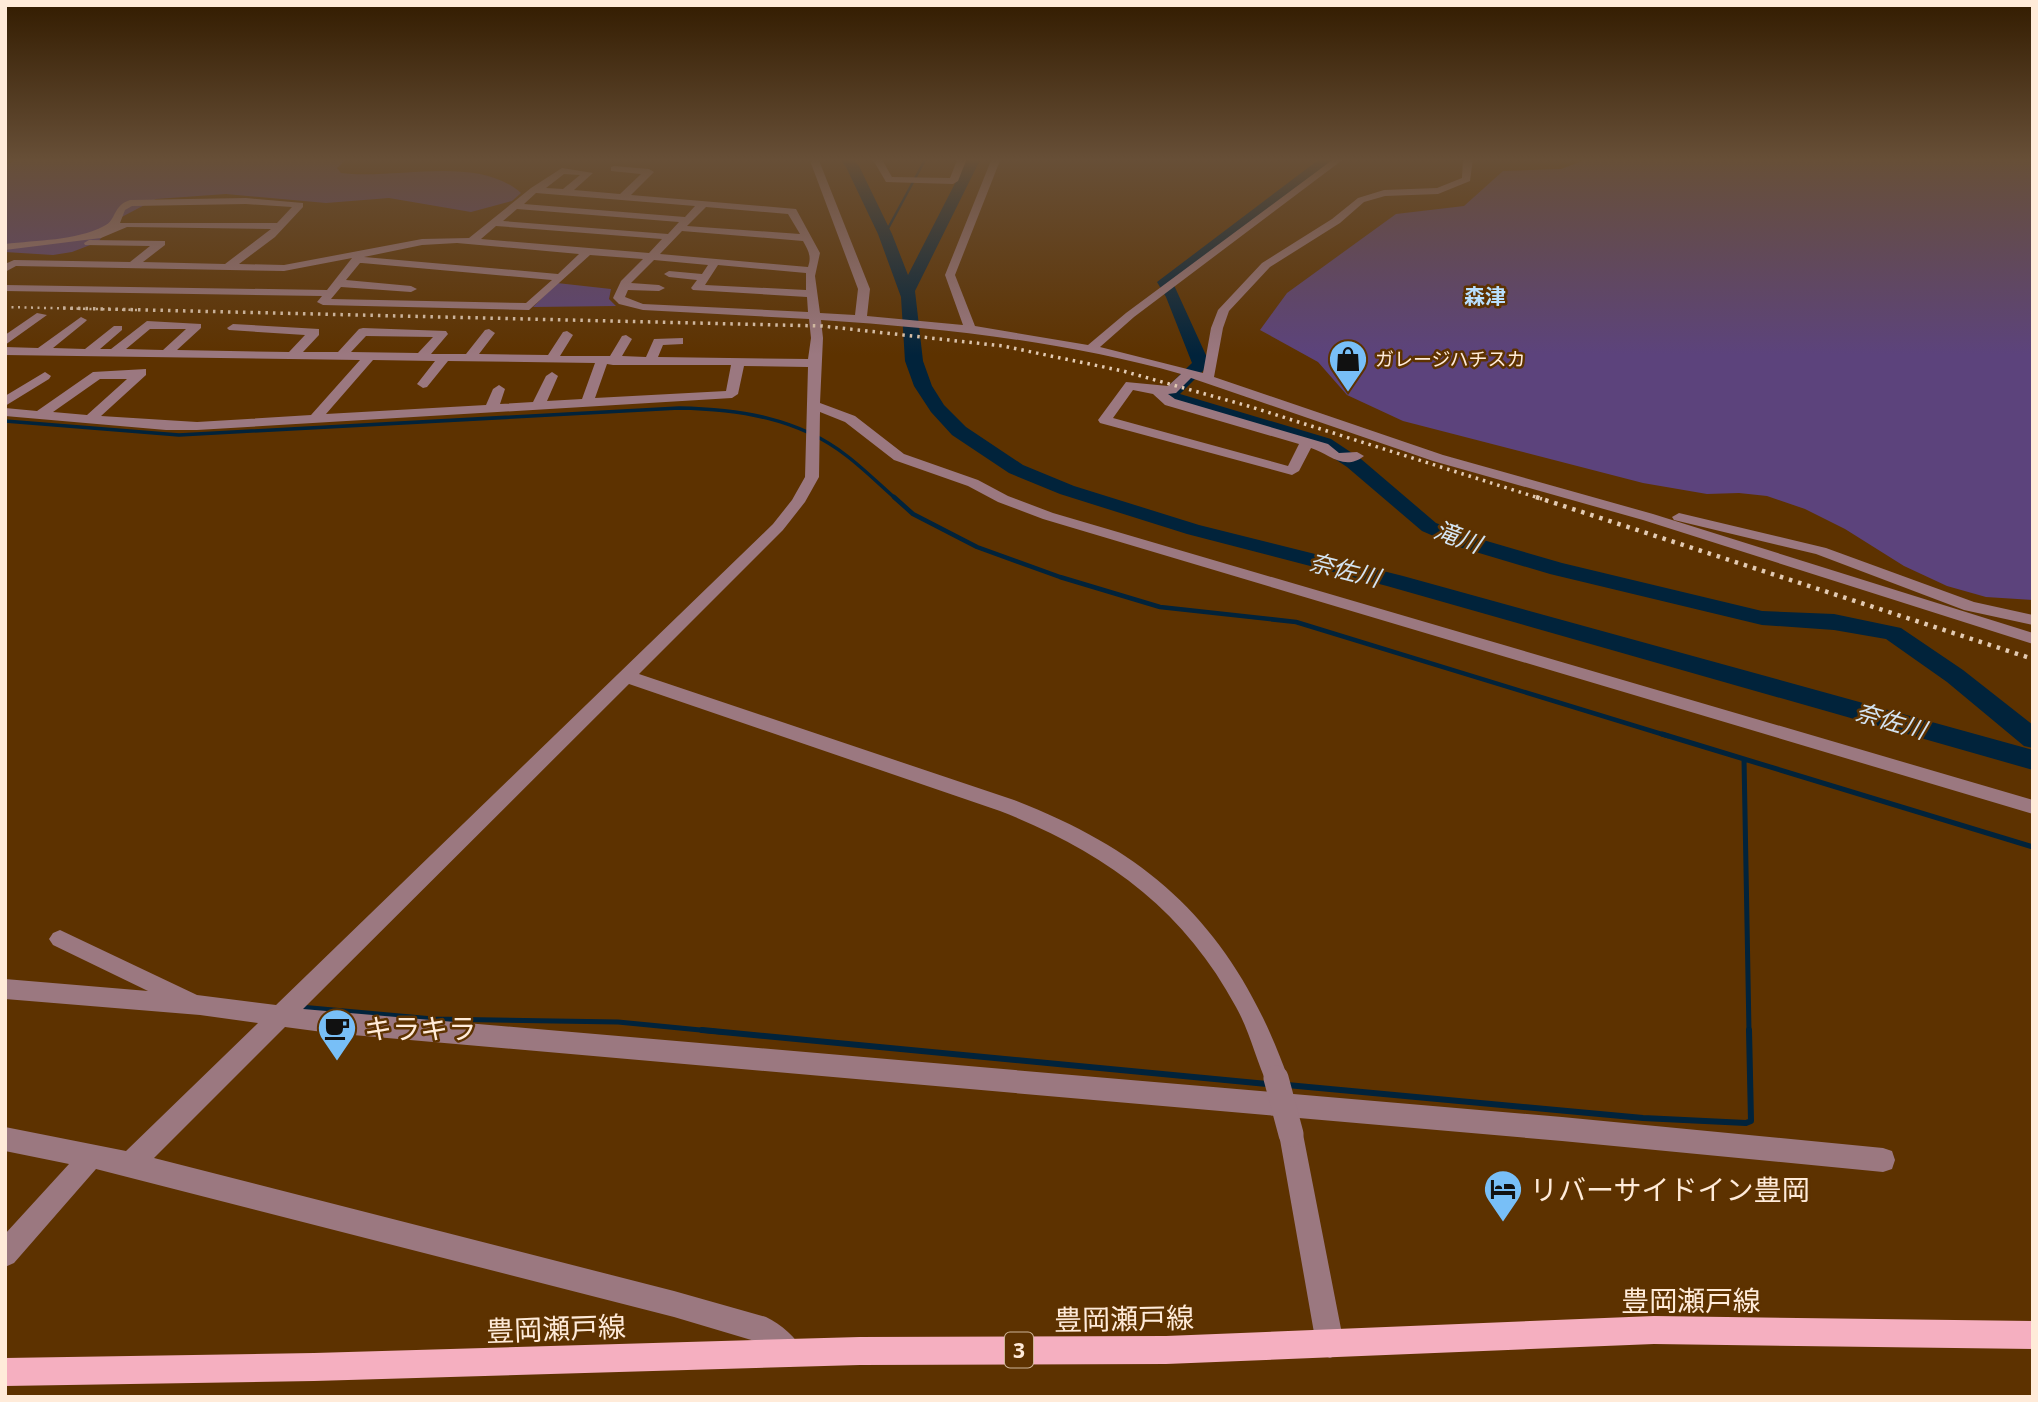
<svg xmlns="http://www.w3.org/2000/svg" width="2038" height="1402" font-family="'Noto Sans','Noto Sans JP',sans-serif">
	<rect width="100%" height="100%" fill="#5d3200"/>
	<path fill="#5c437c" d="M22,158H348L337,168L341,173C396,180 477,154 521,193L512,201L471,212L389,198L326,203L226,194L156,199L114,221L98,242L72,252L53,255L5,252V165Z
		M1590,158H2033V600L1986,597L1947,586L1904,566L1845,529L1805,509L1767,496L1739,493L1707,494L1643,483L1403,421L1347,395L1318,362L1260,330L1287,293L1396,214L1464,206L1503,171L1561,169Z
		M557,283L611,289L609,299L616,306L533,307Z"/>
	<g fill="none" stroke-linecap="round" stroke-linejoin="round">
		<path stroke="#01233b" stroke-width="2.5" d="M885,234L926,158"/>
		<path stroke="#01233b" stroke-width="3.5" d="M5,421L179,435L679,408C738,409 799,418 847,456C864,469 880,485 896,499"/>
		<path stroke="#01233b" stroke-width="4.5" d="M894,497L913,514L977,547L1060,577L1160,607L1296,622L1668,736"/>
		<path stroke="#01233b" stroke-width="5" d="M1662,734L2033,847
			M1744,759L1749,1032
			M300,1007L433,1019L618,1022L721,1032"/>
		<path stroke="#01233b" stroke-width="6" d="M702,1030L1267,1084
			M1287,1085L1643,1118L1746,1123L1751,1121L1749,1030"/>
		<path fill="#01233b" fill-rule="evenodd" d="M839,158H852L859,166L892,234L908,275L968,158H981L915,291L923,361L932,386L944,405L966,427L1023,465L1074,486L1199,525L1403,576L2033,750V770L1387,586L1187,534L1060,494L1009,473L952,435L931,412L914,386L905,361L901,297L878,234L846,167Z
			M1321,158H1336L1173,283L1210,364L1180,394L1331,439L1361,459L1436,523L1473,537L1562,563L1762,611L1834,614L1901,628L1963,670L2033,725V748L2024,746L1947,682L1886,639L1834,630L1762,625L1550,574L1459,547L1422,531L1347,467L1317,447L1168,402L1161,393L1192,363L1166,297L1157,282Z"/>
		<path fill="#9b7880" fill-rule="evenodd" d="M809,158H818L870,289L867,316L963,325L945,275L992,158H1001L955,275L975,326L1088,345L1126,313L1335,158H1345L1134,317L1100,347L1203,373L1211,328L1218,310L1262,263L1332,219L1358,198L1384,190L1437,188L1462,178L1463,158H1473L1470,181L1438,194L1385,196L1364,202L1340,223L1270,267L1229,311L1223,328L1214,377L1443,455L1653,514L2033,633V644L1643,520L1433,461L1191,378L1176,393L1168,394L1175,399L1328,444L1339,453L1357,452L1364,456C1344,472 1328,453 1311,448L1299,471L1292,475L1100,423L1098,420L1126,382L1168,386L1181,374C1063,341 942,328 821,320L823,338L820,403L855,416L904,454L978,480L1008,496L1053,513L2033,800V814L1043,519L998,502L968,486L894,460L845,422L820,412L819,477L805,502L783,530L639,674L1014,800C1157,855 1236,933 1288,1078L1284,1086L1276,1089L1268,1086C1256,1060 1250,1032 1236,1007C1183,908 1103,851 1000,811L629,684L303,1009L1562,1117L1883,1148L1892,1151L1895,1160L1892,1169L1883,1172L1562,1141L330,1033L285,1027L154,1158L674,1291L766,1317C781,1324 797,1338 804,1353L800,1363L790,1367L780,1363L758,1342L674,1317L96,1169L14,1263L5,1267V1234L69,1164L5,1151V1127L126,1151L258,1023L200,1015L5,999V979L148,991L53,945L49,939L53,933L60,930L197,995L276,1005L773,524L792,500L805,477L808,367L744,366L738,394L732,398L197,430H166L5,416V408L37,411L93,372L146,369V375L101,416L197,422L311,415L360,360L5,355V347L38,348L81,317L87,320L85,322L53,348L85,349L114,326H122V330L100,349H111L147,321L201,324V328L177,350L289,352L305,335L229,330L227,328L233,324L319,329V335L303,352H338L359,329L363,328L446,331L448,334L431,354H466L485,330L489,329L495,333L479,354L548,355L563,332L567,331L573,335L560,356H610L622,336L626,335L632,339L622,356L646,357L654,339L683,338V344L663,345L658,357L808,359L811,338L809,319L643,310L619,304L613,298L621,281L643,259L590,255L529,310L323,305L317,302L322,296L5,291V285L327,290L352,258L284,271L16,266L5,272V264L14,260L130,262L150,246L85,245L84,243L89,240L165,241V245L143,262L225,264L271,229L127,227L101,238L5,250V244C37,240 75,241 104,226C117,220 112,206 130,200L246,198L303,203V207L275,237L239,264L284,265L422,239L469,238L531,188L562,168L593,173L574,190L620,194L641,174L611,171V167L614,166L649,169L654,172L631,195L796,209L820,253L815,276L820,313L855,315L858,289ZM564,174L580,175L563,189L546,188ZM536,193L695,206L685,217L524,204ZM246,204L292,207L277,223H120L125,210L132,206ZM706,207L788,214L800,234L687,226ZM517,209L679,222L668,234L503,221ZM496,226L662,239L649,253L481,239ZM682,231L803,241C808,250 812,256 808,267L660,254ZM457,243L579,254L558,274L364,257L422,245ZM654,260L708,265L702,274L669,271L664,274L669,277L697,280L691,288L693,290L807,297L808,312L643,304L625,297L628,290L659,291L665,288L659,285L631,283ZM360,263H362L552,280L526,303L331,299L341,287L411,292L417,289L411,286L346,280ZM718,265L806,273V290L705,285ZM150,329H186L163,350L126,349ZM366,336L433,337L418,353L351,352ZM373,360L435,361L417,384L423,388L427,387L448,361L595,363L582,399L547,401L558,376L552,372L546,376L533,402L500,404L505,389L499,385L493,389L486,405L326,414ZM607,364L613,365H731L726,391L595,398ZM100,379H127L87,415L53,412ZM1133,390L1153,394L1165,405L1299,444L1288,466L1113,418Z
			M872,158H881L892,177L950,178L958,158H967L958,181L953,184L886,182Z
			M37,313L47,315L5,345V335Z
			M45,372L51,376L49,379L5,406V396Z
			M1679,513L1826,548L1974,602L2033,615V625L1964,610L1816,554L1674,520L1672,517Z
			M1291,1122L1300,1126L1303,1134L1344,1344L1340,1354L1330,1358L1320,1354L1316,1344L1279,1134L1282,1126Z"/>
		<path fill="#f5afc0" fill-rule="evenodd" d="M1654,1316L2033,1321V1349L1654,1344L1166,1364L860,1365L314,1381L5,1386V1358L314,1353L860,1337L1166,1336Z"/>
		<path stroke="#e3cbb3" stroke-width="2.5" stroke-dasharray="2 4.5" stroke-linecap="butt" d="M5,307L138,310"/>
		<path stroke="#e3cbb3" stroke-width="3.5" stroke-dasharray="2.5 5" stroke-linecap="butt" d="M63,308L822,326L1003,346L1123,371L1248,406L1542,499"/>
		<path stroke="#e3cbb3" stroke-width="4.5" stroke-dasharray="3.5 6" stroke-linecap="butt" d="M1536,497L2033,659"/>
		<path stroke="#9b7880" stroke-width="25" d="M1276,1078L1291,1134"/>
	</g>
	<linearGradient id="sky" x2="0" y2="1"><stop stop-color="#331c00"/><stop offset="0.45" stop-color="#674f37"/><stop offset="1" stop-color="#674f37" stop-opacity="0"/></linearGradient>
	<rect width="2038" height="355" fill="url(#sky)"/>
	<defs>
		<g id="shop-pin" transform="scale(2.0125)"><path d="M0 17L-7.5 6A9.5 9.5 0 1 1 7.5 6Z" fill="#78bff7" stroke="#5d3200"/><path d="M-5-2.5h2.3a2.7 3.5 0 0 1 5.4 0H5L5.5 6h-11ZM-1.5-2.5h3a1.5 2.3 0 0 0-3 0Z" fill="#111"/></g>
		<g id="cafe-pin" transform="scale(2.0125)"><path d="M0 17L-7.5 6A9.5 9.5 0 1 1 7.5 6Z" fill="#78bff7" stroke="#5d3200"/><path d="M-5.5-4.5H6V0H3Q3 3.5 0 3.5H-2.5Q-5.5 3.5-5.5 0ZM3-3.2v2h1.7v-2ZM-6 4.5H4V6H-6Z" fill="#111"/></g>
		<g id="hotel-pin" transform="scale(2.0125)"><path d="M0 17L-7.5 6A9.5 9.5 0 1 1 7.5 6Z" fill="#78bff7" stroke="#5d3200"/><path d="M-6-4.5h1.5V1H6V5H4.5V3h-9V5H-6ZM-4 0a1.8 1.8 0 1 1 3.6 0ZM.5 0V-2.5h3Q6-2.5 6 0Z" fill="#111"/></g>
	</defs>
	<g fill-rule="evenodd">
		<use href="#shop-pin" x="1348" y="359"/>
		<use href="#cafe-pin" x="337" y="1028"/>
		<use href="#hotel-pin" x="1503" y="1189"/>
	</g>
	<g text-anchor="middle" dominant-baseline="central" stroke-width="5" stroke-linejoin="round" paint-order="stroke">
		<g font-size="19" fill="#ffebd9" stroke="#5d3200" text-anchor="start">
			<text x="1375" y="359">ガレージハチスカ</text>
		</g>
		<g font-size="21" font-weight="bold" fill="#b8dffe" stroke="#5d3200">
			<text x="1485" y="296">森津</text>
		</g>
		<rect fill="#5d3200" stroke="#ceb498" stroke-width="2" x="1005" y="1332.5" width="28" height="35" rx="5"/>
		<g font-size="21" font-weight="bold" fill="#ffebd9">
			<text x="1019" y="1350">3</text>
		</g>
		<g font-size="24" font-style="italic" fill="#d4e4f2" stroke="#5d3200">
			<text transform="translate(1458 536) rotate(20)">滝川</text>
			<text transform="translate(1345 569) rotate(14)">奈佐川</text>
			<text transform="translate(1891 720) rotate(16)">奈佐川</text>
		</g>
		<g font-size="28" fill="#ffebd9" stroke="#5d3200" text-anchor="start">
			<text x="364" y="1028">キラキラ</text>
			<text x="1530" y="1189">リバーサイドイン豊岡</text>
		</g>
		<g font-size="28" fill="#ffebd9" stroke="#5d3200">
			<text x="1691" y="1300">豊岡瀬戸線</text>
			<text transform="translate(1124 1318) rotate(-1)">豊岡瀬戸線</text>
			<text transform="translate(556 1328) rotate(-2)">豊岡瀬戸線</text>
		</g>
	</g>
	<rect width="2038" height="1402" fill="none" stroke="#ffebd9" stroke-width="14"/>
</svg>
